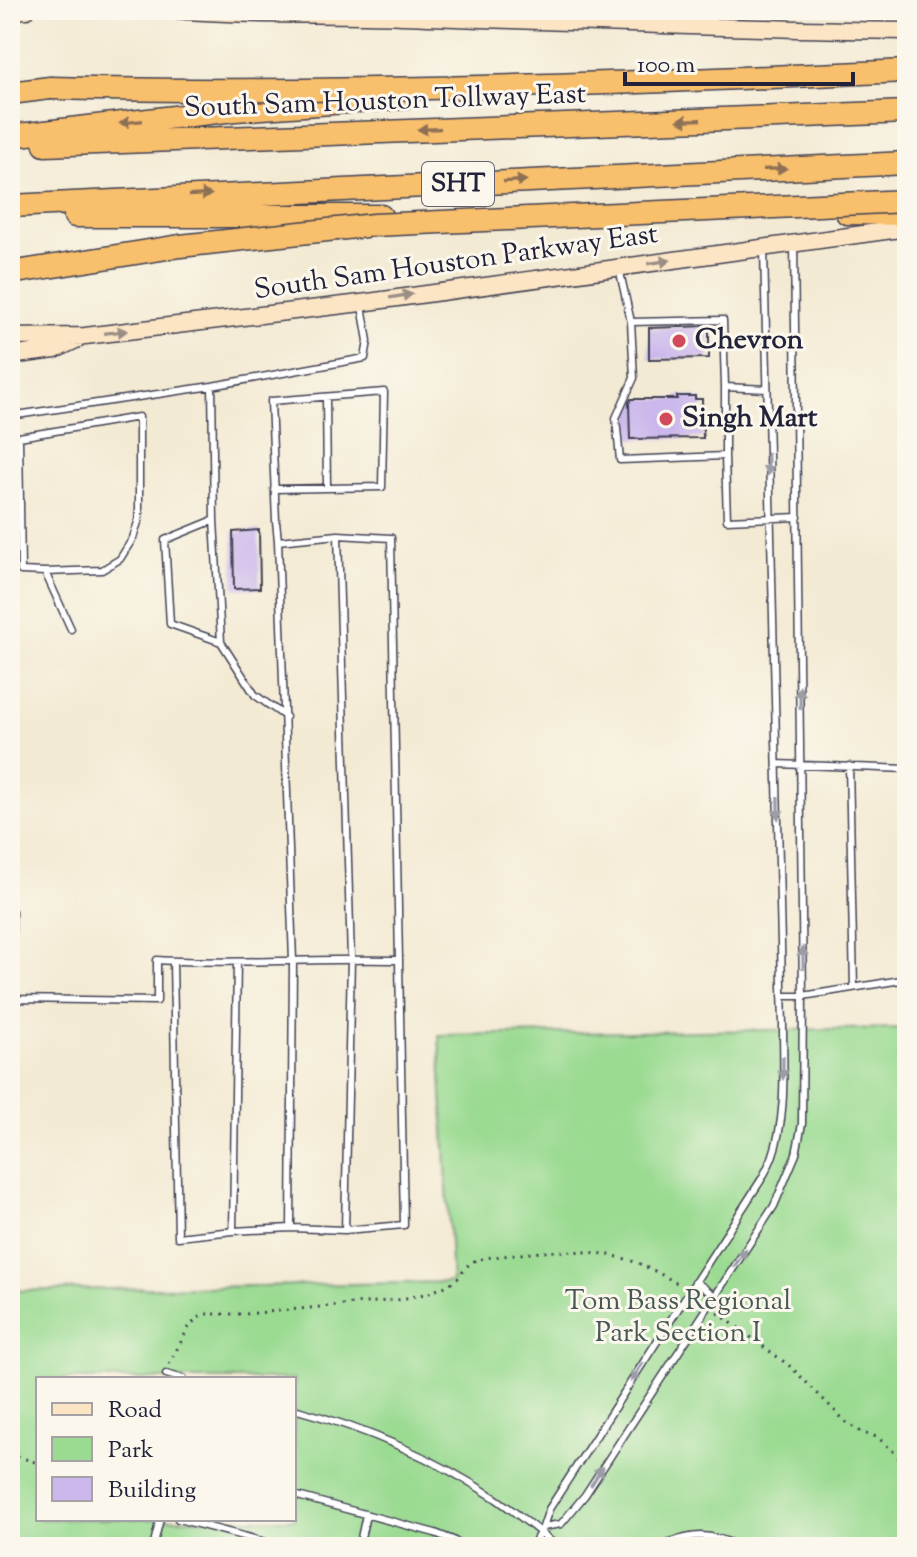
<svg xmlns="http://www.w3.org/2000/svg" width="917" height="1557" font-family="'Sorts Mill Goudy',serif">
	<rect width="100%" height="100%" fill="#fbf7ec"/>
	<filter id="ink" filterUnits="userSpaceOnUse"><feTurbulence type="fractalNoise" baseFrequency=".0125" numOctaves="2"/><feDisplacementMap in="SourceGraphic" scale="16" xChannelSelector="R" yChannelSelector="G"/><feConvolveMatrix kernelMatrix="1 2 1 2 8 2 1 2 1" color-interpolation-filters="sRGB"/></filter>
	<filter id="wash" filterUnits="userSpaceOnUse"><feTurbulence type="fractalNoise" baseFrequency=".006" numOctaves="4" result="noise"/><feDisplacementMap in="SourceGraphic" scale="32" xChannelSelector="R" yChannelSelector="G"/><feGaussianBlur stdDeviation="1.8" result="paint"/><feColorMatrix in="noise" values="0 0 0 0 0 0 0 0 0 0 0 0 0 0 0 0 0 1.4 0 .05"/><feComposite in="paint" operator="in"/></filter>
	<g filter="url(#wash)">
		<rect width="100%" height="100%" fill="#f3ead3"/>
		<path fill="#9ada91" stroke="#5e7e66" stroke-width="2" fill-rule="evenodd" d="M907,1028V1547H10V1291L452,1282L439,1035ZM38,1379H294V1519H38Z"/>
		<g id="blocks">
			<path fill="#cbb7ec" d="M709,326V358L649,359V328Z
				M677,396H695V399H702L703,438L630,439L629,403L631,399H677Z
				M259,530L260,588L234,589L233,532Z"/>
		</g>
	</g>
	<g filter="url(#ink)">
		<use href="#blocks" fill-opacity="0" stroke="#414052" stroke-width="2"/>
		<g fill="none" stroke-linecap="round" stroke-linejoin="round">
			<g stroke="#414052" stroke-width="9">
				<path id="lane" d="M619,268L631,322L634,378L616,418L620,460L725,456L727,520L798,517
					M631,322L723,320L725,387
					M212,386L214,520L221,642L170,624L165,540L214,520
					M326,397L327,488
					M10,416L212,386L365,358L368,341L362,306
					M725,456V387L767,389
					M274,489L382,487L384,392L271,401L276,521L278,541L293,961L291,1228
					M338,535L391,538L404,1225L345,1230
					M45,572L102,570L120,559L133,538L139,519V417L19,437L21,571L45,572L71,629
					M221,642L255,695L286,717
					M777,764L907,769
					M849,766L854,987
					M12,911V999L157,1001V960C237,965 317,958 398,960
					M173,961L178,1237L233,1231
					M237,962L233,1231L291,1228L345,1230L351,959L338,535L278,541
					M782,996H803L907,979
					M696,1282L715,1296
					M166,1374L184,1379
					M294,1409C364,1428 434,1458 495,1498C517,1513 537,1530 558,1547
					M294,1495L435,1533L453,1540L463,1547
					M178,1519L285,1547
					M543,1527L561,1524L585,1495L774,1206L796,1154L802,1124L803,996L794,243
					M153,1547L160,1519
					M359,1547L366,1515
					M532,1547L543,1527L549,1509L761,1180C765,1173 769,1165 772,1158C787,1116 783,1069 783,1026L764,250
					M655,1547C688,1535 707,1530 739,1547"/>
			</g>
			<g stroke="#414052" stroke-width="19">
				<path id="secondary" d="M177,10C252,17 327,13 402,16C571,22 739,29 907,31
					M10,11L27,10
					M10,337L85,336L361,303L907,228
					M10,356L55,350L78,339"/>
			</g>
			<g stroke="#414052" stroke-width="25">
				<path id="highway" d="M10,93L50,88
					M10,136L235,110L403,98
					M45,145L907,112
					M10,206L907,163
					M847,213L907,214
					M75,216H381
					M10,273L180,246"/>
			</g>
			<path stroke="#414052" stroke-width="3" stroke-dasharray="2 6" stroke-linecap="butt" d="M718,1313L791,1367L848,1424L863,1433L877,1437L890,1448L907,1467
				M169,1364L190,1325L198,1318L206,1314H245L397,1300L429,1293L448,1285L458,1278L469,1264L476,1260L485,1258C528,1253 576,1246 618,1257C641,1262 662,1275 682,1286
				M10,1454L38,1463"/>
			<use href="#lane" stroke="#fff" stroke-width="6"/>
			<use href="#secondary" stroke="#fce5c4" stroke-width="16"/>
			<use href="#highway" stroke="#f8bf6c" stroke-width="22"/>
			<g stroke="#414052" stroke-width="25" stroke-linecap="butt">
				<path id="highway-bridge" d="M50,88C336,95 621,84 907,71
					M180,246L374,225L907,201"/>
			</g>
			<use href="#highway-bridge" stroke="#f8bf6c" stroke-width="22"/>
		</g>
		<defs><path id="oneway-solid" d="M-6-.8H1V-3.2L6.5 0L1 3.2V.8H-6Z" transform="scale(2)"/></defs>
		<g fill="#8d7054">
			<use href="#oneway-solid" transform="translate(689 120) rotate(178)"/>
			<use href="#oneway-solid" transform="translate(131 122) rotate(173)"/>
			<use href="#oneway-solid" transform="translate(429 129) rotate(178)"/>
			<use href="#oneway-solid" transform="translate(775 169) rotate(-2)"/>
			<use href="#oneway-solid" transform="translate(515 181) rotate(-3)"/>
			<use href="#oneway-solid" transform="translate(200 195) rotate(-3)"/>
		</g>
		<g fill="#9a8d86">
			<use href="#oneway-solid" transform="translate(659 262) rotate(-9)"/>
			<use href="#oneway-solid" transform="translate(401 296) rotate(-9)"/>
			<use href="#oneway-solid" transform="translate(116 332) rotate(-7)"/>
		</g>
		<g fill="#9c9ca7">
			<use href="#oneway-solid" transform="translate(768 464) rotate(89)"/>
			<use href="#oneway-solid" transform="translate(800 698) rotate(-91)"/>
			<use href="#oneway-solid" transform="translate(778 808) rotate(89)"/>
			<use href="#oneway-solid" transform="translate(803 958) rotate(-91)"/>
			<use href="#oneway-solid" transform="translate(783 1068) rotate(90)"/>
			<use href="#oneway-solid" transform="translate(740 1258) rotate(-56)"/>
			<use href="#oneway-solid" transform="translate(637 1372) rotate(123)"/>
			<use href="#oneway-solid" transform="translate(597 1476) rotate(-57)"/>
		</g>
	</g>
	<g fill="#d1495b" stroke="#fbf7ec" stroke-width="3">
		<circle cx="679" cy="341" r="8"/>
		<circle cx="666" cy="419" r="8"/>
	</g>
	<g text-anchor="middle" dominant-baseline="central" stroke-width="6" stroke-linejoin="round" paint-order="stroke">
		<rect fill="#fbf7ec" stroke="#636270" stroke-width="2" x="422" y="162" width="72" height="44" rx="6"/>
		<g font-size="26" font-weight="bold" fill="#22223b">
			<text x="458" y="184">SHT</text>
		</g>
		<g font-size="28" fill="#22223b" stroke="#fbf7ec">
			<text transform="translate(385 102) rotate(-2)">South Sam Houston Tollway East</text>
			<text transform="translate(456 263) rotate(-8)">South Sam Houston Parkway East</text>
		</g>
		<g font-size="28" font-weight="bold" fill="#22223b" stroke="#fbf7ec" text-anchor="start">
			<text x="695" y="341">Chevron</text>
			<text x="682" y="419">Singh Mart</text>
		</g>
		<g font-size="28" fill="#465955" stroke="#fbf7ec">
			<text x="678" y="1302">Tom Bass Regional<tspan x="678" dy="32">Park Section I</tspan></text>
		</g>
	</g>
	<rect width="917" height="1557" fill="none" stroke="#fbf7ec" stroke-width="40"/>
	<rect x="36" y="1377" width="260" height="144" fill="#fbf7ec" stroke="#a4a2a5" stroke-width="2"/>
	<rect x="52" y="1403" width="40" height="12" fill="#fce5c4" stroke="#a4a2a5" stroke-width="2"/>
	<text x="108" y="1417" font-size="24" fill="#22223b">Road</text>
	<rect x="52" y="1437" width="40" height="24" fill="#9ada91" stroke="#a4a2a5" stroke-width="2"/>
	<text x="108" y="1457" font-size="24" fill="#22223b">Park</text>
	<rect x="52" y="1477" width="40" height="24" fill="#cbb7ec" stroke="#a4a2a5" stroke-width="2"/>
	<text x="108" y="1497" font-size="24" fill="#22223b">Building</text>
	<path d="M625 72v12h228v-12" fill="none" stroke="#22223b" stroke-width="4"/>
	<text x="637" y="72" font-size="24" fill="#22223b" stroke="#fbf7ec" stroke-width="6" paint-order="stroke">100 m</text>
</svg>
